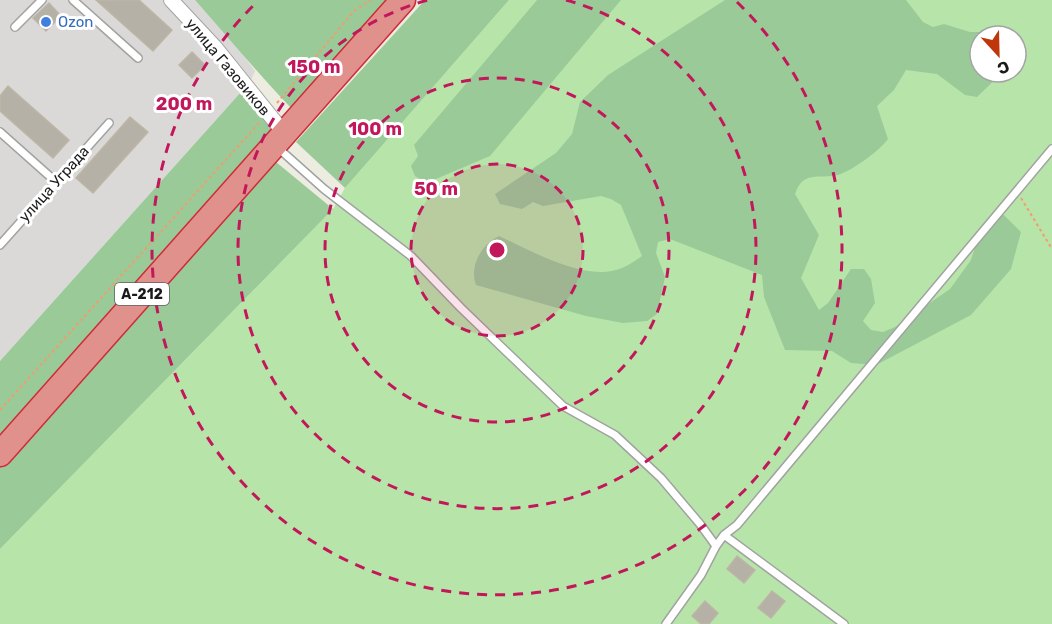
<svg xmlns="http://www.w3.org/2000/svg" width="1052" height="624" font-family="Rubik,sans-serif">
	<rect width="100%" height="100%" fill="#edece1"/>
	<path fill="#dad9d8" d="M0,0H195L236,45L255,71L250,82L0,361Z"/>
	<path fill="#b7e5a9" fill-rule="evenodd" d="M509,0H1052V624H0V549L333,209L345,188ZM980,36H1016V72H980Z"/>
	<path fill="#9aca98" d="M195,0H389L293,110C259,75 228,37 195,0Z
		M425,0H509L345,188L296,142Z
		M537,0H621L490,156L436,179L425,182L415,176L411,166L418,156L414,145Z
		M725,0H906L923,22L933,27L944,24L970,32H993L999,36H980V72H1003L977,97L965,95L937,74L906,70L894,90L877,106L888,139C879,151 857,167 843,173C823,182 804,167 795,194L819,235L801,278L819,310L828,303L851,269H864L871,279L875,303L863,321L871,330L883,332L895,327L950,289L971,260L982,226L1004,215L1021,232L1011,269L971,315L876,365L851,363L832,351L785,350L764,297L762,275L670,239L658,242L656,253L665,277L657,314L647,321L623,323L586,316L476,285C469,266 481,245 499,236C532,251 586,283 622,268C629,265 636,260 642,256L621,205L611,199L601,196L543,206L533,202L522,209L500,204L495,194L556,153L572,134L580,102L608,75Z
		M250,82L280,127L0,439V361Z
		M276,162L333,209L0,549V467Z"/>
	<path fill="#b6b1a7" stroke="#bdb6a5" stroke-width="1.5" d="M96,0H139L172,30L153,51Z
		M49,3L61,16L46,31L33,18Z
		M192,52L205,65L192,78L179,65Z
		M8,86L69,140L53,158L0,111V96Z
		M130,117L148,132L93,193L76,178Z
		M737,556L755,570L744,583L727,569Z
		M772,591L785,601L771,618L758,608Z
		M705,601L718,613L709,624H701L692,616Z"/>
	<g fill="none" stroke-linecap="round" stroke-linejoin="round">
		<g stroke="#a2a2a2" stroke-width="10">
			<path id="lane" d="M73,0L138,58
				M15,27L42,0
				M0,132L55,181
				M277,147L324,189L411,256L461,308L563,406L615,435L661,478L700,524L716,546L724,535L737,525L1052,149
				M0,245L109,123
				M724,535L844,624
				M666,624L701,575L716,546"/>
		</g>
		<g stroke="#a2a2a2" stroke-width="16">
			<path id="street" d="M171,0L215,47L285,134"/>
		</g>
		<g stroke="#ce2b3a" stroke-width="27">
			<path id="highway" d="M0,454L403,0"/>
		</g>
		<path stroke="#f39c6c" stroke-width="2" stroke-dasharray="3 3" stroke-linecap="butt" d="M277,103L354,11L371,0
			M1021,198L1052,249
			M0,410L259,123"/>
		<use href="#lane" stroke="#fff" stroke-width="7"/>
		<use href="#street" stroke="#fff" stroke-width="14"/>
		<use href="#highway" stroke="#e1918c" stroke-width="24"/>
	</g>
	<circle cx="497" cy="250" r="86" fill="#c2185b" fill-opacity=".12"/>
	<g fill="none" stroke="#c2185b" stroke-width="3" stroke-dasharray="10 8">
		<circle cx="497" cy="250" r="86"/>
		<circle cx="497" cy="250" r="172"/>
		<path d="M566 0A259 259 0 1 1 428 0"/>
		<path d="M737 2A345 345 0 1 1 257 2"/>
	</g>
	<circle fill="#3f7fe0" stroke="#fff" stroke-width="2" cx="46" cy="22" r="6"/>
	<g text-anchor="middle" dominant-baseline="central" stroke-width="6" stroke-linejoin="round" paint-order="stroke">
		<rect fill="#fff" stroke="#5f5f5f" stroke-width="1.5" x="115" y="283" width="54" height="22" rx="4.5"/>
		<g font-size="14" font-weight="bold" fill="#1b1b1b">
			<text x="142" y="294">А-212</text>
		</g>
		<g font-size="15" fill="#366cbe" stroke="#fff" text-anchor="start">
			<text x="58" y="22">Ozon</text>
		</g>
		<g font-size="15" fill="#1b1b1b" stroke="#fff">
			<text transform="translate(228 67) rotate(50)">улица Газовиков</text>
			<text transform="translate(54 184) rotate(-48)">улица Уграда</text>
		</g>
	</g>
	<circle cx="497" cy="250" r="9" fill="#c2185b" stroke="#fff" stroke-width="3"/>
	<g font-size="18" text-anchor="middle" font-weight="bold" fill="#c2185b" stroke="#fff" stroke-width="6" stroke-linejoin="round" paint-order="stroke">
		<text x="314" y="73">150 m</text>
		<text x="184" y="110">200 m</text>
		<text x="375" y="135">100 m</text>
		<text x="436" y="195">50 m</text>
	</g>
	<g transform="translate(998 54) rotate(158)"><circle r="28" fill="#ffffff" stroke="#a4a4a4" stroke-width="1.5"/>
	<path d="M0-4.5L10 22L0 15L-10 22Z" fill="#be3609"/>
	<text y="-9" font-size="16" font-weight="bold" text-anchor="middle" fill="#1b1b1b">С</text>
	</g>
</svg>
